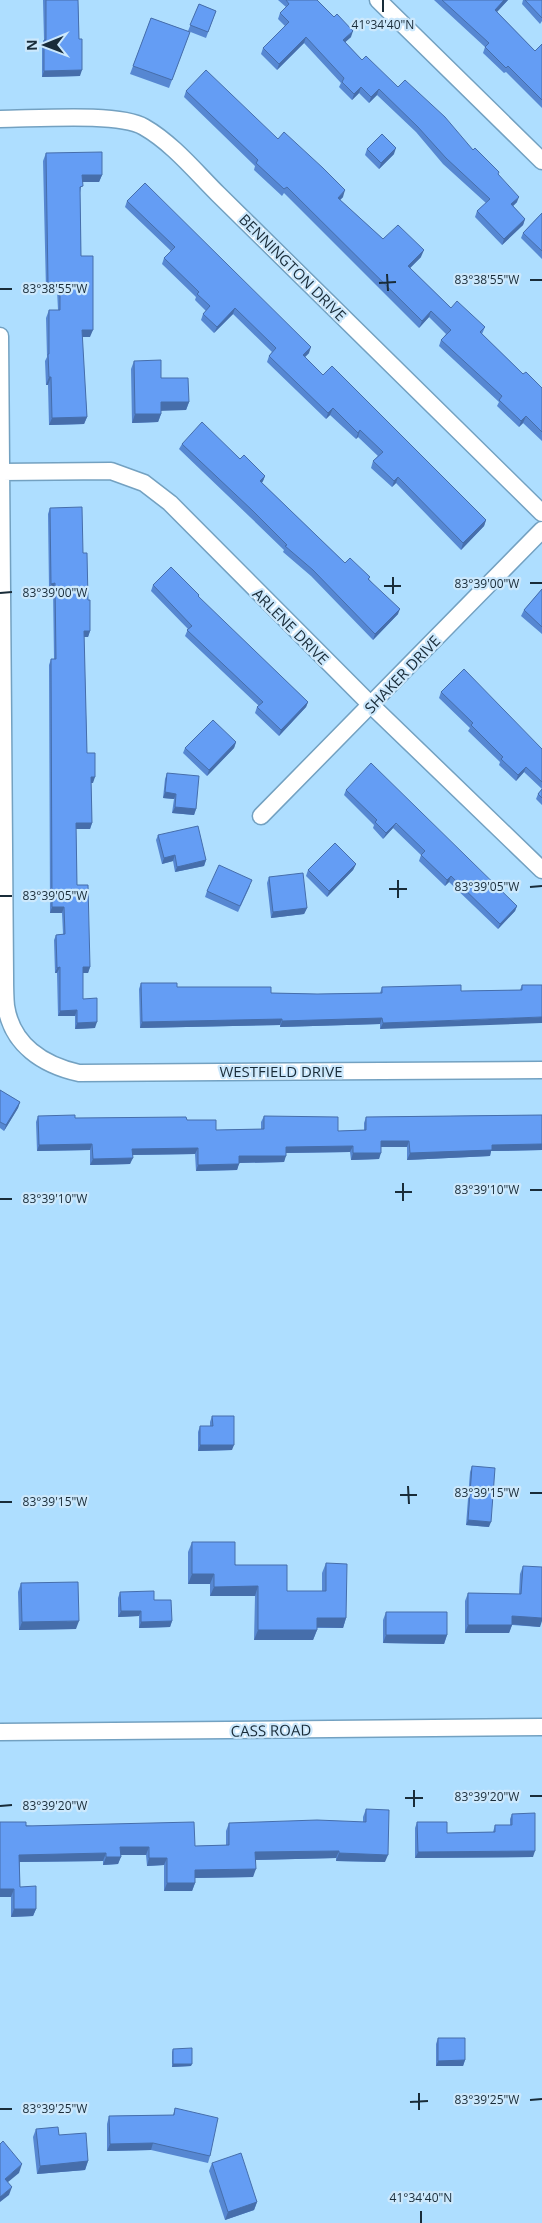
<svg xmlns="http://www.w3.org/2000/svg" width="542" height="2223" font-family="'Open Sans',sans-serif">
	<rect width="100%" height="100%" fill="#aedeff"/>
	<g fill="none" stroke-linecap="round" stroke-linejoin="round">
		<g stroke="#73a1c1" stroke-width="19">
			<path id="minor" d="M378,0L542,161
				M0,119C33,119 119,112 144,127C172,143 195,171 218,194L542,513
				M0,336L5,975C5,985 5,996 6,1006C12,1045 43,1065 79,1073L542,1070
				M1,472L111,471L144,483L170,503L371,705L542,870
				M261,816L542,530
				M0,1732L542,1727"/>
		</g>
		<use href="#minor" stroke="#fff" stroke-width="16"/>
	</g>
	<path fill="#5687d2" d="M43,0H78L80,76L42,77V46L44,40Z
		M278,0H317L351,37L345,42L362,60L398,87L473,150L499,175L517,202L513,206L525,219L523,225L502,245L475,217L477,211L486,203L443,164L416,132L377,95L369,103L359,93L352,100L339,87L341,83L304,43L277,70L261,54L263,48L285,26L278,19L280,13L286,7Z
		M434,0H508L497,12L535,51L542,44V108L506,72L504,73L483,53L485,47Z
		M523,0H542V21L540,24L522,4Z
		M199,4L216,11L206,38L188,31Z
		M151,18L190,32L169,88L130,74Z
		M186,91L278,139L343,197L340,200L383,239L421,257L410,268L451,308L485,327L482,334L523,374L542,388V441L523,423L519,427L497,406L499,402L439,346L441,340L446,334L429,317L419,328L284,193L282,196L254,170L255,166L184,97Z
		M367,149L394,154L379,169L365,155Z
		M46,153L102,175L99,182H82L80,193L81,256L90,337H82L87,417L84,424L49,425L48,385H46L45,361L47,357L46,318L49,310H58L57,290H46L43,161Z
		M127,201L309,353L305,357L323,375L486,520L484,526L461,550L396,483L392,487L371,468L373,461L378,456L358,437L356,439L330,415L326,419L267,362L269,356L272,352L233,314L214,333L201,320L203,314L206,311L195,300L196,297L162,264L164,258L171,251L125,207Z
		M542,213V259L521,238L523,233Z
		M134,361L161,378L189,402L186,410H161V414L158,422L132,423L131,369Z
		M182,444L240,459L265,476L262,483L345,563L370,577L369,579L398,614L373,640L311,576L283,552L284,550L250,517L179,449Z
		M50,508L83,553L88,600L90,631L88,637H84L87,753L93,783H91L92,823L90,829H76L77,885L90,967L88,973H83V999L95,1028L75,1029V1016H58L57,973H55L54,940L56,935L63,934L62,913H50L49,665L51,659H54L53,589H49L48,514Z
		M153,585L199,595L198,597L308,702L306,707L279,736L255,713L257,707L259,706L185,636L188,629L151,591Z
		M542,589V634L521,616L524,610Z
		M441,692L542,749V805L536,799L538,794L542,789L524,772L516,781L499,765L500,762L468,731L470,728L439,698Z
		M236,742L234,748L207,776L183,753L185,748Z
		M167,773L196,809L194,815L172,813L174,799L163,798L165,779Z
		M346,790L517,906L515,911L498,929L449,882L445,886L419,861L421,855L393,828L383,839L373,828L374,825L344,795Z
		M158,835L206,860L204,866L175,872L173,861L162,864L156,840Z
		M356,864L353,870L327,897L306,876L308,870Z
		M269,877L307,908L304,914L271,918L267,883Z
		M250,886L238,912L205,897L207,891Z
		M141,983L177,987L271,993L317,994L380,993L382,987L461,991L520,990L522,985H542L380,1029V1024L280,1027V1025L140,1028L139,989Z
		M0,1090L20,1102L18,1108L4,1131L0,1128Z
		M542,1115V1150L491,1151L490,1156L407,1160V1147H381L379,1159L351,1160L350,1152L286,1153L284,1162L239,1163L237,1170L196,1171L195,1154L132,1155L130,1164L90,1165V1150L37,1151L36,1122L38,1116L75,1118L187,1120L216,1130L261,1129V1122L264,1116L338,1131L364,1130V1123L366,1117Z
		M212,1416L232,1450L198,1451V1432L200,1426H210V1422Z
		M472,1466L489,1527L466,1525L470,1472Z
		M192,1542L287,1591H322V1573L326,1563L346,1618L343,1628H317V1630L313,1640H254L255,1596H210V1584H188V1552Z
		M523,1566L540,1627L512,1625L509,1633H465V1601L468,1593L519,1594L520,1574Z
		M21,1583L76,1629L19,1630L18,1592Z
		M120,1592L154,1600L172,1621L170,1627L139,1628V1616L118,1617V1598Z
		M386,1612L447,1635L444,1644L383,1643V1620Z
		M366,1809L385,1862L336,1861V1858L256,1860L253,1877L195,1878V1883L192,1891H164V1865L147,1866L146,1855H121L118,1864L103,1865V1861L20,1862V1887L36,1909L33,1916L11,1917V1897H0V1822L195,1846L226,1845V1831L229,1823L363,1822V1817Z
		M512,1814L533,1857L415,1858V1828L417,1822L447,1833L493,1832L495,1825H510V1819Z
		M438,2038L465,2060L463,2066H436V2044Z
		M173,2049L191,2066L172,2067V2052Z
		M175,2108L210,2156L208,2163L151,2150L107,2151V2124L109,2116L173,2115Z
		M36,2129L59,2135L88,2161L85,2170L37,2174L33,2137Z
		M212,2163L257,2202L254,2210L225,2220L209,2171Z"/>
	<path fill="#466eab" d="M504,0H508L493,16L495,10Z
		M353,31L351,37L341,46L343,40Z
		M306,37L304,43L277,70L279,64Z
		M82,70L80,76L42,77L44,71Z
		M361,87L359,93L352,100L354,94Z
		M379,89L377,95L369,103L371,97Z
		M396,148L394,154L379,169L381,163Z
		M82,175H102L99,182H80Z
		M345,190L343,197L335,205L338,198Z
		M519,197L517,202L509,210L511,204Z
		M525,219L523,225L502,245L504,239Z
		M424,250L421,257L406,272L408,266Z
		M60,282L57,290H46L48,283Z
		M235,308L233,314L214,333L217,327Z
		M431,311L429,317L419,328L422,321Z
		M82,330H93L90,337H79Z
		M311,347L309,353L301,361L303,355Z
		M49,377H51L48,385H46Z
		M161,402H189L186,410L158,411Z
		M333,408L330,415L326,419L328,413Z
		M135,414H161L158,422L132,423Z
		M526,416L523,423L519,427L521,421Z
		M87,417L84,424L49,425L52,418Z
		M360,430L358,437L356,439L358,433Z
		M265,476L263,481L258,487L260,481Z
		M398,477L396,483L392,487L394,481Z
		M486,520L484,526L461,550L463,543Z
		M55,583L53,589H49L51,584Z
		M400,609L398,614L373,640L375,634Z
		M84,631H90L88,637H82Z
		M308,702L306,707L279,736L281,730Z
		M236,742L234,748L207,776L209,770Z
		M526,767L524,772L516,781L518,775Z
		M91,777H95L93,783H89Z
		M165,792L176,794L174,799L163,798Z
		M175,807L196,809L194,815L172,813Z
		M76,823H92L90,829H74Z
		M396,823L393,828L383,839L386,833Z
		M175,855L173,861L162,864L164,858Z
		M206,860L204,866L175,872L177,867Z
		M356,864L353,870L327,897L329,891Z
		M451,876L449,882L445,886L447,880Z
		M517,906L515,911L498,929L500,924Z
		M52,907H64L62,913H50Z
		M307,908L304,914L271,918L273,912Z
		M60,967L57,973H55L57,968Z
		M83,967H90L88,973H81Z
		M77,1010L75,1016H58L60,1011Z
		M542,1017V1023L380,1029L383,1023Z
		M382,1018L380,1024L280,1027L282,1021Z
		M282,1019L280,1025L140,1028L142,1022Z
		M97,1022L95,1028L75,1029L77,1023Z
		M20,1102L18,1108L4,1131L6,1125Z
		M381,1141H409L407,1147H379Z
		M92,1144L90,1150L37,1151L39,1145Z
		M542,1144V1150L491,1151L490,1156L407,1160L410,1153L492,1145Z
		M353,1146L350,1152L283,1153L286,1147Z
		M198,1148L195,1154L130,1155L132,1149Z
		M353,1153H381L379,1159L351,1160Z
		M239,1156H286L284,1162L236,1163Z
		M133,1158L130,1164L90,1165L93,1159Z
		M239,1164L237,1170L196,1171L198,1165Z
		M200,1445H234L232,1450L198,1451Z
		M468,1520L491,1522L489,1527L466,1525Z
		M192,1574H214L210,1584H188Z
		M258,1586L255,1596H210L214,1587Z
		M121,1611H141L139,1616L118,1617Z
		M512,1616L542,1618V1621L540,1627L509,1624Z
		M317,1618H346L343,1628L313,1627Z
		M79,1621L76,1629L19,1630L22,1622Z
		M172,1621L170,1627L139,1628L141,1622Z
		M468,1625H512L509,1633H465Z
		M258,1630H317L313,1640H254Z
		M386,1635H447L444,1644L383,1643Z
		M120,1847H149L146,1855H118Z
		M339,1851L336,1858L253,1860L255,1852Z
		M535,1851L533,1857L415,1858L418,1852Z
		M106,1853L103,1861L17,1862L19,1855Z
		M339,1853L388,1855L385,1862L336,1861Z
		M106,1857H121L118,1864L103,1865Z
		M149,1858H167L164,1865L147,1866Z
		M256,1869L253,1877L192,1878L195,1870Z
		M167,1883H195L192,1891H164Z
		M0,1889H14L11,1897H0Z
		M14,1909H36L33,1916L11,1917Z
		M465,2060L463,2066H436L438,2061Z
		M173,2064H192L191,2066L172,2067Z
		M153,2143L151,2150L107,2151L110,2144Z
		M88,2161L85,2170L37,2174L40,2166Z
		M22,2164L19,2173L2,2187L5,2179Z
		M12,2187L9,2195L0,2202V2197Z
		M257,2202L254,2210L225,2220L228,2212Z"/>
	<path fill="#649df4" stroke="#466eab" d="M46,0H78L79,39H82V70L44,71V40H46Z
		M286,0H317L334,17L337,14L353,31L343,40L362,60L366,56L398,87L405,80L445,117L473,150L475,148L499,172L498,174L519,197L511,204L525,219L504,239L477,211L490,199L446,158L418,127L379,89L371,97L361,87L354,94L342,82L344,78L306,37L279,64L263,48L289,22L280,13L289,4Z
		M442,0H504L495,10L535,51L542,44V100L508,66L506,68L485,47L489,43Z
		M525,0H542V18Z
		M199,4L216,11L208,32L190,25Z
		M151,18L190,32L172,80L133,66Z
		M206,70L278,139L284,132L323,168L345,190L338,198L383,239L398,225L424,250L408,266L451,308L457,301L485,327L480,332L523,374L526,372L542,388V432L526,416L521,421L499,400L502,396L441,340L451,330L431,311L422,321L287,187L284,189L256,163L258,160L186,91Z
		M382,134L396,148L381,163L367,149Z
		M102,152V175H82L83,186L80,187L81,256H93V330H82L87,417L52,418L51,377H49L48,354H49V310H60V282L48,283L46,153Z
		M145,183L311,347L303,355L323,375L332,366L486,520L463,543L398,477L394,481L373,461L383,452L360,430L358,433L333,408L328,413L269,356L276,348L235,308L217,327L203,314L210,306L197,294L199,292L164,258L175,247L127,201Z
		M542,213V251L523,233Z
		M161,360V378H188L189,402H161V414H135L134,361Z
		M202,422L240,459L244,455L265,476L260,481L345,563L350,558L370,577L368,579L400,609L375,634L313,570L285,546L287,545L253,511L182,444Z
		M82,507L83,553H87L88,600H90V631H84L87,753H95V777H91L92,823H76L77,885H88L90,967H83V999L97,998V1022L77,1023V1010L60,1011V967L57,968L56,935L65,934L64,907H52L51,659H56L55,583L51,584L50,508Z
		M171,567L199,595L198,596L308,702L281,730L257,707L263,702L187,630L192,626L153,585Z
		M542,589V627L524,610Z
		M464,669L542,749V782L526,767L518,775L501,759L503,757L471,725L473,723L441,692Z
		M213,720L236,742L209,770L185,748Z
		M371,763L517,906L500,924L451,876L447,880L421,855L425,851L396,823L386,833L375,822L377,820L346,790Z
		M167,773L199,776L196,809L175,807L176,794L165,792Z
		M542,789V798L538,794Z
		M198,826L206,860L177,867L175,855L164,858L158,835Z
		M335,843L356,864L329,891L308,870Z
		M219,865L252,880L240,906L207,891Z
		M303,873L307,908L273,912L269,877Z
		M141,983H177V987H271V993L317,994L382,993V987L461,985V991L522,990V985H542V1017L383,1023L382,1018L282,1021V1019L142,1022Z
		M0,1090L20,1102L6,1125L0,1122Z
		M75,1115V1118L186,1117L187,1120H216V1130L264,1129V1116L338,1117V1131L366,1130V1117L542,1115V1144L492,1145V1150L410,1153L409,1141H381V1153H353V1146L286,1147V1156H239V1164L198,1165V1148L132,1149L133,1158L93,1159L92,1144L39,1145L38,1116Z
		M212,1416H234V1445H200V1426H213Z
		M472,1466L495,1468L491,1522L468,1520Z
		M192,1542H235V1565H287V1591H326V1563L347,1564L346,1618H317V1630H258V1586L214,1587V1574H192Z
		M523,1566L542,1567V1618L512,1616V1625H468V1593L521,1594Z
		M78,1582L79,1621L22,1622L21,1583Z
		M154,1591V1600H171L172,1621L141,1622V1611H121L120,1592Z
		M386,1612H447V1635H386Z
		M366,1809L389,1810L388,1855L339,1853V1851L255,1852L256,1869L195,1870V1883H167V1858H149V1847H120L121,1857H106V1853L19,1855L20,1887L36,1886V1909H14V1889H0V1822H26V1826L194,1822L195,1846L229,1845V1823L317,1820L366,1822Z
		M535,1813V1851L418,1852L417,1822H447V1833L495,1832V1825H512V1814Z
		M438,2038H465V2060L438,2061Z
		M192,2048V2064H173V2049Z
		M175,2108L218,2118L210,2156L153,2143L110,2144L109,2116L174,2115Z
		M58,2127L59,2135L86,2133L88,2161L40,2166L36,2129Z
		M3,2141L22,2164L5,2179L12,2187L0,2197V2144Z
		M241,2153L257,2202L228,2212L212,2163Z"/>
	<path fill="none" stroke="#192c39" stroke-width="2" d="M383,0V12M387,274L388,291M530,280H542M379,283L396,282M0,289H12M393,577V594M530,583H542M384,586H401M0,593L12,592M398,880V898M530,887L542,886M389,889H407M0,896H12M403,1183V1201M530,1190H542M395,1192H412M0,1199H12M408,1486L409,1504M530,1493H542M400,1495H417M0,1502H12M414,1790V1807M530,1796H542M405,1798H423M0,1806L12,1805M419,2093V2110M530,2100L542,2099M410,2102L428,2101M0,2109H12M421,2211V2223"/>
	<g text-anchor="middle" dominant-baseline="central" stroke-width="4.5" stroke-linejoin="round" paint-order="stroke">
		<g font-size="15" fill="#192c39" stroke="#cce8fc">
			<text transform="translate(293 267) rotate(45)">BENNINGTON DRIVE</text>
			<text transform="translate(291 626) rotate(45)">ARLENE DRIVE</text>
			<text transform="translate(402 674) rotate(-46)">SHAKER DRIVE</text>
			<text x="281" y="1071">WESTFIELD DRIVE</text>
			<text transform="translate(271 1730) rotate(-1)">CASS ROAD</text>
		</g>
	</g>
	<g font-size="12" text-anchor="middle" fill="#192c39" stroke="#cce8fc" stroke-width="4.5" stroke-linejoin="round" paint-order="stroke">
		<text x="383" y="29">41°34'40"N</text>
		<text x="487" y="284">83°38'55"W</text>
		<text x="55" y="293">83°38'55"W</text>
		<text x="487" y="588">83°39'00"W</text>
		<text x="55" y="597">83°39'00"W</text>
		<text x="487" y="891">83°39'05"W</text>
		<text x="55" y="900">83°39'05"W</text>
		<text x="487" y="1194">83°39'10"W</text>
		<text x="55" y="1203">83°39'10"W</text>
		<text x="487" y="1497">83°39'15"W</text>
		<text x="55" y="1506">83°39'15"W</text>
		<text x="487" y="1801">83°39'20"W</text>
		<text x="55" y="1810">83°39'20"W</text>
		<text x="487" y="2104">83°39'25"W</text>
		<text x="55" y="2113">83°39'25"W</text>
		<text x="421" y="2202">41°34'40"N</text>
	</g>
	<g transform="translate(45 45) rotate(269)" stroke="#cce8fc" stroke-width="4" paint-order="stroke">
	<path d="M0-4L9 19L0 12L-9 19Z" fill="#192c39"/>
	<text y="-8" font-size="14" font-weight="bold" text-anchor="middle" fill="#192c39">N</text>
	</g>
</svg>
